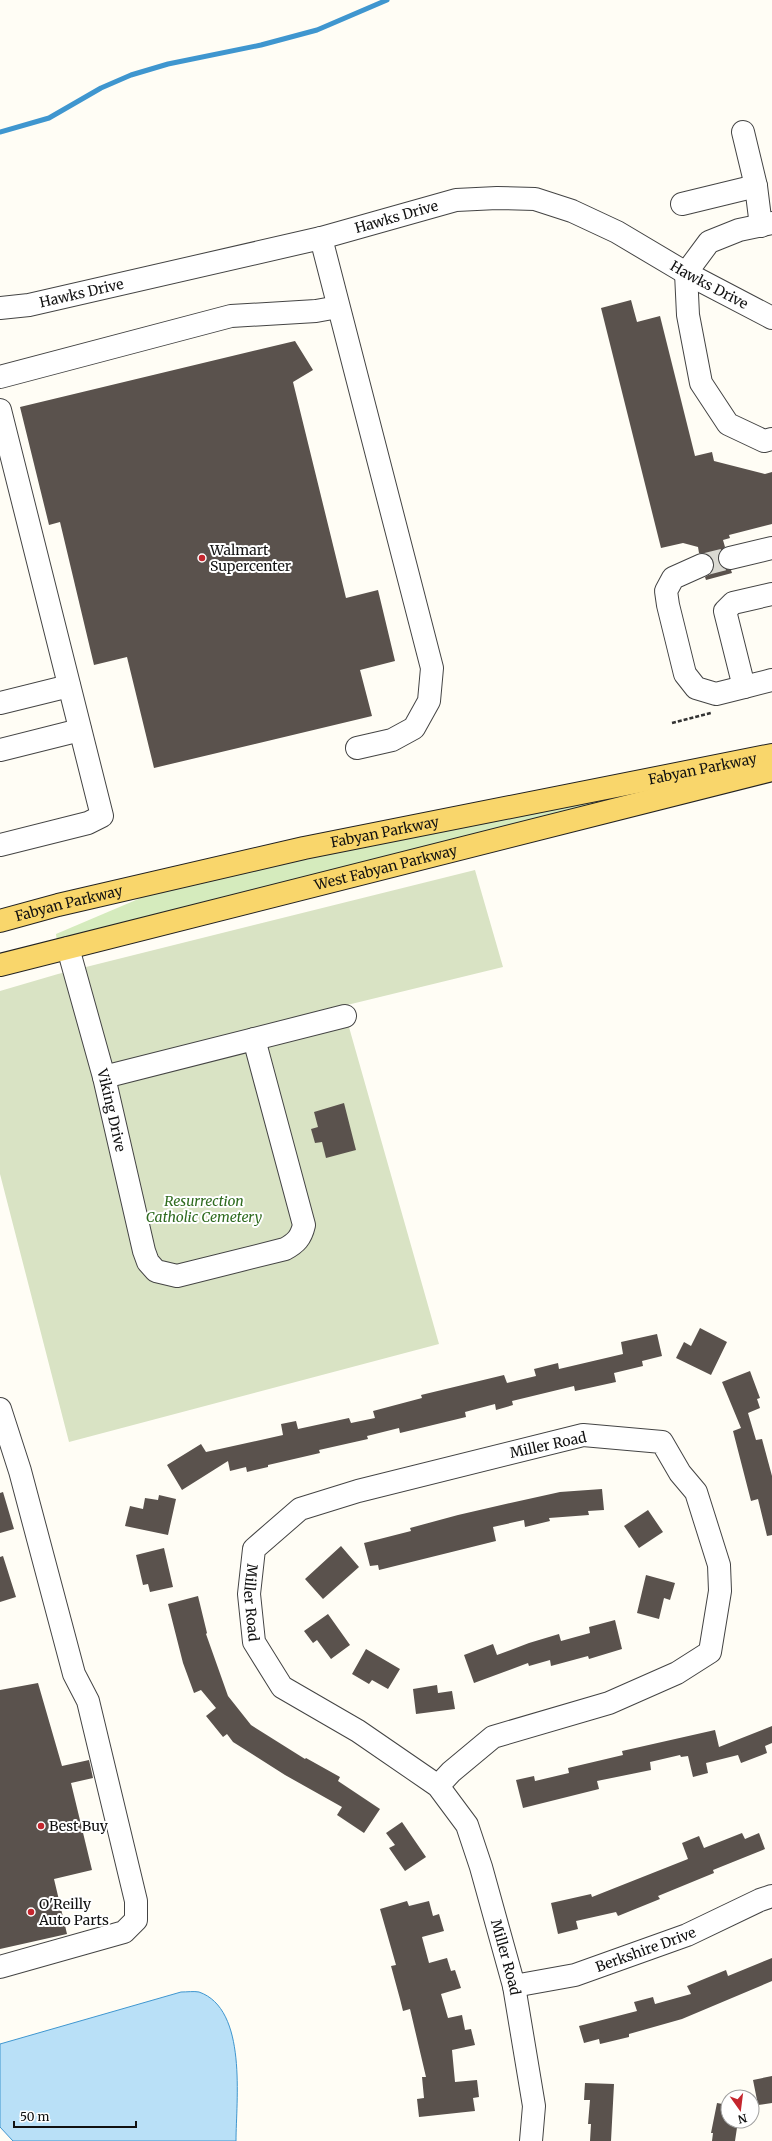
<svg xmlns="http://www.w3.org/2000/svg" width="772" height="2141" font-family="Merriweather,serif">
	<rect width="100%" height="100%" fill="#fffdf5"/>
	<path fill="#d5ebbd" d="M723,773L57,942L56,934L183,880Z"/>
	<path fill="#d9e3c4" d="M475,870L503,967L343,1006L439,1344L69,1442L0,1174V991L58,974Z"/>
	<path fill="#b9e0f7" stroke="#3f96cf" d="M181,1992C187,1992 194,1991 199,1992C248,2009 236,2101 236,2141H13L0,2127V2044Z"/>
	<g fill="none" stroke-linecap="round" stroke-linejoin="round">
		<path stroke="#3f96cf" stroke-width="5" d="M0,132L49,118L101,88L131,75L168,64L261,45L317,30L387,0"/>
	</g>
	<path fill="#5a524d" d="M631,300L637,322L660,316L695,456L712,452L714,461L765,474L772,472V524L729,535L730,538L723,540L725,547L718,554V561L721,567L731,570L732,573L706,580L705,577L712,573L714,567V560L709,555L699,553L698,547L683,543L661,548L601,308Z
		M295,341L313,370L293,382L346,598L378,590L395,661L360,670L372,716L154,768L127,657L94,665L60,522L49,525L20,407Z
		M344,1103L356,1150L326,1158L322,1142L315,1143L311,1129L318,1127L314,1112Z
		M700,1328L727,1342L711,1375L676,1358L684,1342L691,1346Z
		M657,1334L662,1356L642,1361L643,1366L614,1373L616,1382L575,1391L574,1386L512,1401L513,1405L496,1410L495,1404L465,1412L466,1417L400,1433L399,1428L367,1436L368,1439L319,1450L320,1453L268,1465V1467L247,1472L246,1467L230,1471L228,1461L182,1490L167,1465L201,1444L206,1452L283,1435L281,1424L296,1421L298,1429L349,1418L351,1423L375,1418L373,1411L422,1398L421,1395L504,1375L507,1383L536,1376L534,1369L558,1363L559,1369L623,1354L621,1342Z
		M750,1371L760,1398L757,1399L760,1408L748,1413L756,1440L762,1439L772,1476V1535L767,1536L758,1499L751,1501L733,1431L741,1428L722,1382Z
		M602,1489L604,1510L588,1511L589,1515L549,1518L550,1521L525,1527L524,1520L493,1527L496,1541L379,1570L378,1565L370,1566L364,1543L411,1531L410,1528L458,1515L497,1506L560,1492Z
		M3,1492L14,1529L0,1533V1493Z
		M159,1495L176,1499L168,1535L125,1526L130,1506L143,1509L145,1498L158,1500Z
		M648,1510L663,1532L639,1548L624,1526Z
		M341,1546L359,1567L323,1599L305,1579Z
		M164,1548L173,1587L150,1592L148,1584L143,1585L136,1555Z
		M3,1556L16,1597L0,1602V1557Z
		M646,1575L675,1583L670,1600L664,1598L659,1619L637,1613Z
		M198,1596L207,1633L206,1634L228,1696L251,1725L305,1759L306,1758L340,1777L338,1781L380,1809L364,1833L337,1815L342,1807L285,1775L233,1742L227,1734L223,1737L206,1716L216,1708L201,1690L194,1693L183,1663L168,1604Z
		M328,1614L350,1645L331,1659L317,1640L313,1643L304,1631Z
		M615,1620L622,1649L589,1659L588,1656L551,1666L550,1660L529,1666L528,1663L474,1683L464,1655L493,1644L497,1655L529,1643L559,1634L561,1641L590,1633L589,1627Z
		M366,1649L400,1669L388,1689L372,1680L369,1684L352,1674Z
		M38,1683L62,1766L89,1760L93,1778L71,1783L92,1870L54,1879L67,1934L0,1949V1690Z
		M437,1685L438,1693L452,1691L455,1709L416,1714L413,1689Z
		M772,1726V1743L765,1746L767,1753L741,1763L738,1755L706,1763L708,1773L693,1777L688,1756L681,1757L680,1755L650,1762L651,1770L597,1781L599,1789L523,1808L516,1780L534,1776L535,1781L569,1773L568,1768L623,1755L622,1751L715,1730L719,1747Z
		M402,1822L426,1857L405,1871L389,1848L395,1845L386,1833Z
		M742,1833L745,1839L759,1833L765,1849L713,1870L714,1873L658,1896L660,1899L618,1916L616,1912L576,1921L578,1929L558,1934L551,1903L591,1894L592,1897L688,1859L682,1843L699,1836L704,1848Z
		M407,1901L409,1906L429,1901L433,1916L439,1914L444,1931L422,1937L429,1963L447,1958L451,1971L455,1970L461,1988L441,1994L448,2018L462,2015L465,2030L471,2029L475,2045L452,2050L455,2082L477,2080L479,2097L473,2098L475,2111L419,2117L417,2099L424,2098L422,2077H426L410,2009L403,2011L400,1999L391,1966L396,1965L380,1909Z
		M772,1958V1981L682,2019L629,2034V2037L600,2044L599,2039L584,2043L579,2026L637,2011L634,2002L653,1997L655,2004L691,1994L687,1986L726,1970L728,1976Z
		M772,2076V2103L758,2105L753,2080Z
		M585,2083L614,2084L611,2141H590L591,2124H588L590,2100H584Z
		M717,2103L728,2105V2121H738L735,2141H712L713,2133H711Z"/>
	<g fill="none" stroke-linecap="round" stroke-linejoin="round">
		<path stroke="#dbdad3" stroke-width="22" stroke-dasharray="22 11" stroke-linecap="butt" d="M702,565L730,558"/>
		<g stroke="#444" stroke-width="24">
			<g id="minor">
				<path d="M743,132L756,186L761,226"/>
				<path d="M682,204L756,186"/>
				<path d="M772,223L739,230L709,242L686,273L688,315L701,383L728,424L764,441L772,439"/>
				<path d="M321,238L432,668L429,701L414,728L392,740L357,748"/>
				<path id="s1" d="M0,308L29,305L321,238L456,200L497,198L535,199L572,211L617,232L686,273L772,318"/>
				<path d="M0,377L231,316L316,311L338,307"/>
				<path d="M0,410L102,816L88,823L0,845"/>
				<path d="M730,558L772,548"/>
				<path d="M702,565L673,578L666,591L668,605L685,674L696,688L716,694L744,687"/>
				<path d="M772,594L733,603L725,611L744,687L772,680"/>
				<path d="M0,703L69,686"/>
				<path d="M0,750L80,730"/>
				<path id="s2" d="M68,948L104,1077L144,1251L148,1262L156,1271L177,1276L285,1249C296,1243 301,1238 304,1225L254,1039"/>
				<path d="M104,1077L345,1016"/>
				<path d="M0,1409L20,1471L74,1674L88,1701L136,1901V1920L124,1932L0,1967"/>
				<path id="s3" d="M438,1786L451,1772L493,1737L609,1703L677,1673L710,1652L720,1591L719,1565L696,1492L680,1473L662,1442L583,1435L358,1491L300,1509L254,1549L249,1594L254,1642L282,1687L358,1731L438,1786L467,1825L481,1867L514,1986L534,2106L531,2141"/>
				<path id="s4" d="M514,1986L575,1975L687,1935L760,1900L772,1896"/>
			</g>
		</g>
		<g stroke="#222" stroke-width="24">
			<g id="major">
				<path id="s5" d="M0,921L58,905L304,848L772,755"/>
				<path id="s6" d="M0,965L772,770"/>
			</g>
		</g>
		<path stroke="#333" stroke-width="2.5" stroke-dasharray="4 2" stroke-linecap="butt" d="M672,723L711,713"/>
		<use href="#minor" stroke="#fff" stroke-width="22"/>
		<use href="#major" stroke="#f9d66b" stroke-width="22"/>
	</g>
	<g fill="#c4262e" stroke="#fff" stroke-width="1.5">
		<circle cx="202" cy="558" r="4"/>
		<circle cx="41" cy="1826" r="4"/>
		<circle cx="31" cy="1912" r="4"/>
	</g>
	<g text-anchor="middle" dominant-baseline="central" stroke-width="4" stroke-linejoin="round" paint-order="stroke">
		<g font-size="14" fill="#111" stroke="#fff">
			<text stroke="none"><textPath href="#s1" startOffset="407">Hawks Drive</textPath></text>
			<text stroke="none"><textPath href="#s1" startOffset="743">Hawks Drive</textPath></text>
			<text stroke="none"><textPath href="#s1" startOffset="83">Hawks Drive</textPath></text>
			<text stroke="none"><textPath href="#s5" startOffset="719">Fabyan Parkway</textPath></text>
			<text stroke="none"><textPath href="#s5" startOffset="395">Fabyan Parkway</textPath></text>
			<text stroke="none"><textPath href="#s6" startOffset="398">West Fabyan Parkway</textPath></text>
			<text stroke="none"><textPath href="#s5" startOffset="71">Fabyan Parkway</textPath></text>
			<text stroke="none"><textPath href="#s2" startOffset="168">Viking Drive</textPath></text>
			<text transform="translate(548 1445) rotate(-12)">Miller Road</text>
			<text stroke="none"><textPath href="#s3" startOffset="1020">Miller Road</textPath></text>
			<text stroke="none"><textPath href="#s4" startOffset="137">Berkshire Drive</textPath></text>
			<text stroke="none"><textPath href="#s3" startOffset="1484">Miller Road</textPath></text>
		</g>
		<g font-size="14" fill="#111" stroke="#fff" text-anchor="start">
			<text x="210" y="550">Walmart<tspan x="210" dy="16">Supercenter</tspan></text>
			<text x="49" y="1826">Best Buy</text>
			<text x="39" y="1904">O'Reilly<tspan x="39" dy="16">Auto Parts</tspan></text>
		</g>
		<g font-size="14" font-style="italic" fill="#2f6b1f" stroke="#fff">
			<text x="204" y="1201">Resurrection<tspan x="204" dy="16">Catholic Cemetery</tspan></text>
		</g>
	</g>
	<g transform="translate(740 2109) rotate(166)"><circle r="19" fill="#ffffff" stroke="#a0a0a0"/>
	<path d="M0-3L7 15L0 10L-7 15Z" fill="#c4262e"/>
	<text y="-6" font-size="11" font-weight="bold" text-anchor="middle" fill="#111111">N</text>
	</g>
	<path d="M14 2121v6h122v-6" fill="none" stroke="#111111" stroke-width="2"/>
	<text x="20" y="2121" font-size="12" fill="#111111" stroke="#ffffff" stroke-width="3" paint-order="stroke">50 m</text>
</svg>
